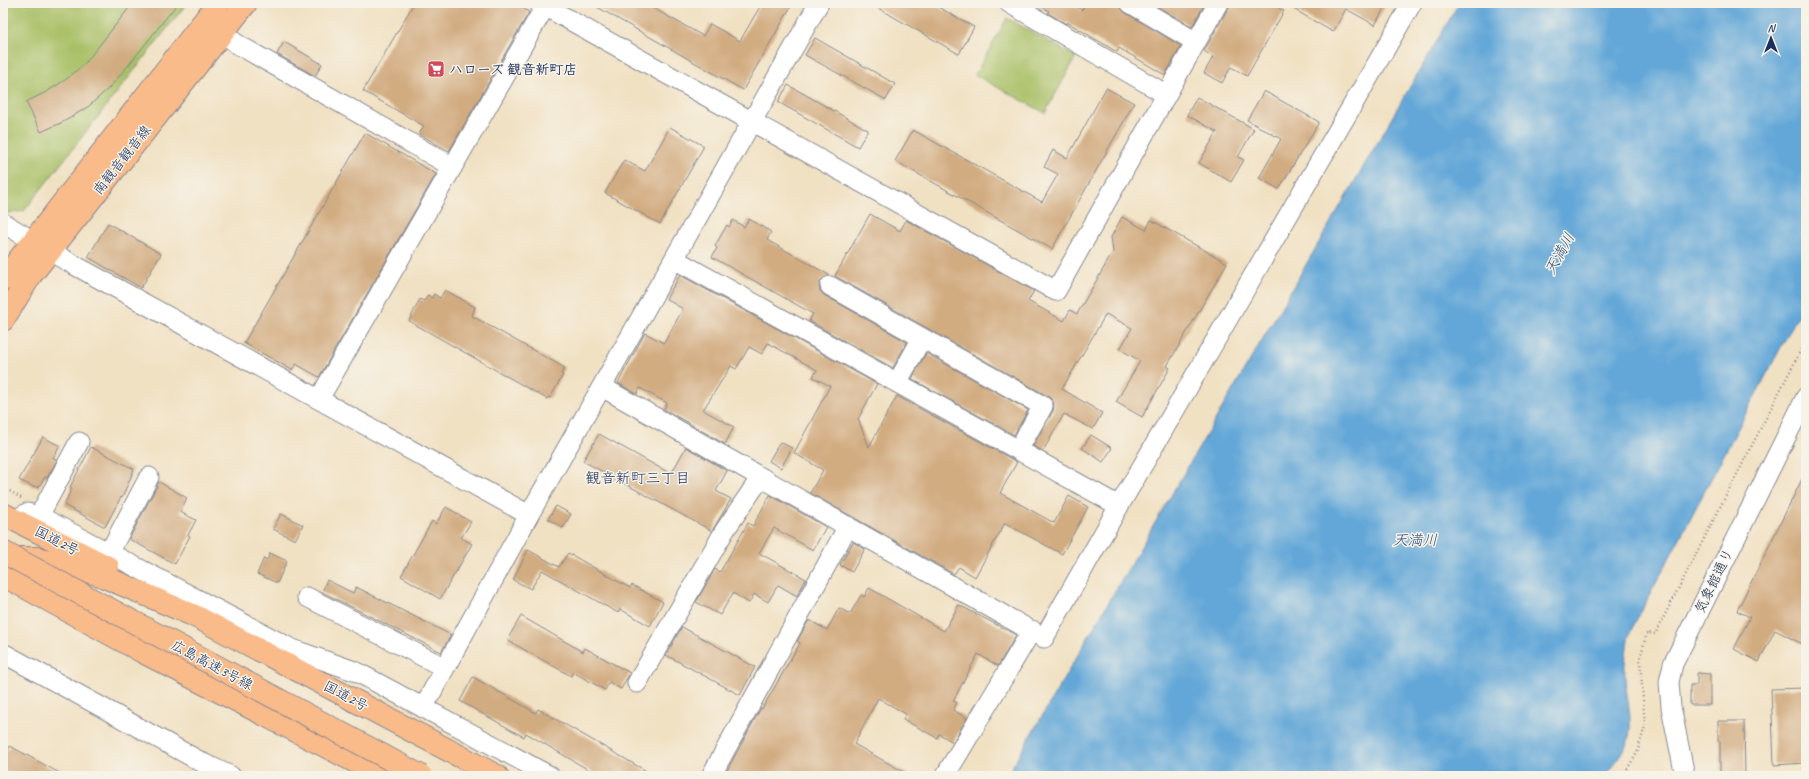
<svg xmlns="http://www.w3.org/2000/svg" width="1809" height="779" font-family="Caveat,'Klee One',sans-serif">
	<rect width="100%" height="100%" fill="#f7f3e8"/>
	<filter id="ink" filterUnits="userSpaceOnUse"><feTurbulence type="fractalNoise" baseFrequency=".025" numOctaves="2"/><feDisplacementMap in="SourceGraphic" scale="8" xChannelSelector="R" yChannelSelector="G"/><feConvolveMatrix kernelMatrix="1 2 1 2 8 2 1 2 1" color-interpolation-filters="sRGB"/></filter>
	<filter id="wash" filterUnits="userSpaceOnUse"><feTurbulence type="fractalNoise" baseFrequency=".012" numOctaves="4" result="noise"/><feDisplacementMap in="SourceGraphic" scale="16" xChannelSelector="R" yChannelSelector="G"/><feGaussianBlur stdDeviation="0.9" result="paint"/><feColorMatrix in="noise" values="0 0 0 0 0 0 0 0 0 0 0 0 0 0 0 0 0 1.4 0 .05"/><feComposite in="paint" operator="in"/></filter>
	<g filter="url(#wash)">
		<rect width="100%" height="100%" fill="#f1e1c3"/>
		<path fill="#a9c066" stroke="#627862" d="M3,3H187L24,211L8,213L3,211Z
			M1007,18L1076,57L1045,113L975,75Z"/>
		<path fill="#64a7d8" stroke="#406b9b" d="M1459,3H1806V300L1629,634C1627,648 1624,662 1625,677C1626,697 1633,717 1629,738C1625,752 1614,765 1604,776H1007Z"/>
		<g id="blocks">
			<path fill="#d2ac81" d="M133,3H178L128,66L109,88L89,106L65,121L41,132L26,102L48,91L68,78L86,62Z
				M414,3H514L529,12L449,151L419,134L424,126L363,91Z
				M590,3H644L703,36L710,24L740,41L762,3H793L743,90Z
				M869,3H931L974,27L959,54Z
				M1035,3H1070L1082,10L1086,3H1114L1120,6L1124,12L1181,46L1165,75L1119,48L1117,52L1067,22L1066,24L1048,13L1049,11Z
				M1152,3H1205L1192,27Z
				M1231,3H1270L1284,11L1247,76L1231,67L1222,83L1204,73L1213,57L1204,51Z
				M1283,3H1387L1375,25L1346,9L1333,32Z
				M815,38L895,84L886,100L805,55Z
				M284,42L322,64L315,76L277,54Z
				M788,85L868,130L858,147L778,102Z
				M1106,88L1134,103L1052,249L895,161L913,130L1042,202L1058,174L1044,167L1053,150L1067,158Z
				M1264,91L1319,122L1279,189L1259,178L1281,139L1247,120Z
				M1197,97L1254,129L1238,157L1244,160L1231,182L1199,163L1217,132L1187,115Z
				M670,127L704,146L660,224L605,193L624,160L645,171Z
				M365,133L436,174L319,377L296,364L292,370L244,343Z
				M870,214L900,231L906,220L1034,291L1028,301L1064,321L1070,310L1077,314L1113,252L1111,237L1122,217L1146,230L1151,220L1227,263L1167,366L1170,368L1142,417L1116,402L1140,361L1120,349L1132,328L1106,314L1062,389L1102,413L1093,429L1064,414L1043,451L1033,446L1053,411L1054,406L1053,401L1049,397L835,276Z
				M749,219L771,232L767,240L829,275L821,280L819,286L820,291L824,295L907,342L893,368L809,321L813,314L712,257L717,248L715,246L727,225L729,227L733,220L744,227Z
				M108,223L161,254L141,288L88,257Z
				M680,275L877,384L858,419L869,447L897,396L1017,462L1000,493L1054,523L1069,496L1088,507L1062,554L1005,523L975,577L959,567L954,574L810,493L823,470L794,453L830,386L813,377L817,370L768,343L762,354L749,347L736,369L731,366L703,410L734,427L725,444L664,409L667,403L640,388L637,394L618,383L645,333L664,343L683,309L666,299Z
				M445,290L475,307L472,316L565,368L561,374L563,375L550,398L548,397L547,399L409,321L420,299L424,301L428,295L432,298L434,294L440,298Z
				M926,353L1028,410L1014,435L912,379Z
				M599,434L671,474L686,447L727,471L716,491L731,499L712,531L583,461Z
				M1091,435L1112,448L1103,462L1082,448Z
				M43,437L60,446L53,458L57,460L47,478L45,477L38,488L35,486L34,487L19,480Z
				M780,442L792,448L781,468L769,461Z
				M91,447L134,469L122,498L121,497L105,527L64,505L72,488L70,487Z
				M1806,471V646L1775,630L1759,662L1734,649L1750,617L1737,611Z
				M159,482L187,498L180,512L196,520L188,535L190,536L175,564L129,539Z
				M770,495L826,527L813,550L774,528L759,553L806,579L797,596L778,585L768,602L754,594L749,603L733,593L720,615L696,602L715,569L720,572L748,523L753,526Z
				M556,506L571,514L563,528L548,519Z
				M446,507L471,522L461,538L472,544L440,599L401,576L432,521L436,524Z
				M281,514L303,525L295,540L273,529Z
				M853,542L865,549L852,572L840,565Z
				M528,550L559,567L568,553L630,588L632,585L663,602L650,626L620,609L618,613L542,570L531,589L513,580Z
				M270,553L287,561L277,583L257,574L264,558L267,560Z
				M327,580L353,593L356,587L451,635L441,652L322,592Z
				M869,588L944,631L959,605L1016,635L998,666L978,654L953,701L957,703L953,710L967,718L953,742L939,734L937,738L903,719L906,714L878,698L854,744L911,776H724L761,708L762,709L800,643L797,641L809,620L827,630L839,608L850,614L861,595L864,597Z
				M521,616L583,652L585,648L630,673L621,689L609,682L605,690L573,672L571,676L507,640Z
				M682,627L755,667L740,695L666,655Z
				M1697,673L1710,674V705H1690V685H1697Z
				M473,677L536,713L538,709L655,776H599L526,733L524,737L460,701Z
				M1806,688V763L1774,765L1771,689Z
				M1718,721H1744L1745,774L1720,773V741H1718Z
				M10,746L65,776H3V747L8,750Z"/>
		</g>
	</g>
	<g filter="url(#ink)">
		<use href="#blocks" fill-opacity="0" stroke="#868890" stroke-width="1"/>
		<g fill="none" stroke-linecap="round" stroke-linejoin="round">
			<g stroke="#868890" stroke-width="21">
				<path id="minor" d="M539,3L1056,291L1218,3
					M1009,3L1167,95
					M1130,3L1196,42
					M211,24L237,44L451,166
					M3,223L67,261L529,515
					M674,259L1119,506
					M830,286L1043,406L1018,450
					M897,383L922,338
					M602,387L1044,638L1119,506L1412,3
					M319,399L547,3
					M39,516L79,442
					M15,520L27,513L39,516L292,649L357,672L550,776
					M109,553L149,477
					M307,597L445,668
					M3,653L205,764L231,776
					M637,683L725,530L761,477
					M423,708L529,515L819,3
					M711,776L848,526
					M945,776L1032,630
					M1685,776L1671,707L1669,682L1673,664L1806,397"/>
			</g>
			<g stroke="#868890" stroke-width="24">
				<path id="major" d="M3,280L218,3
					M3,320L31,275L50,251L246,3"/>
			</g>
			<g stroke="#868890" stroke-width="24">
				<path id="highway" d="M3,514L108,567
					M9,558H38L100,575L195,616L497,776
					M3,575L143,652L383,776"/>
			</g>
			<path stroke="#868890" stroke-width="2.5" stroke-dasharray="1 3" stroke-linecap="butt" d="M3,487L21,498
				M1623,776L1637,753L1645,726L1640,658L1647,633L1655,634L1806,340"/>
			<use href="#minor" stroke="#fff" stroke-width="19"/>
			<use href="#major" stroke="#fabb8b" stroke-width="22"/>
			<use href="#highway" stroke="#fabb8b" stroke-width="22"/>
			<g stroke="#868890" stroke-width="24" stroke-linecap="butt">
				<path id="highway-bridge" d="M3,552L421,776"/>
			</g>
			<use href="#highway-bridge" stroke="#fabb8b" stroke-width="22"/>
		</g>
	</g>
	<defs>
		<g id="supermarket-square" transform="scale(0.9)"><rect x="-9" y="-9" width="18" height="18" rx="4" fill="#d1495b" stroke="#f7f3e8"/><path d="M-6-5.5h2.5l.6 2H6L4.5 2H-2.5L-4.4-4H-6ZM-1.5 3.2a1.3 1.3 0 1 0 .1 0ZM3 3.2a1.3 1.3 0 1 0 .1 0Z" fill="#fff"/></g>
	</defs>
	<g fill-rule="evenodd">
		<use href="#supermarket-square" x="436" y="69"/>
	</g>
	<g text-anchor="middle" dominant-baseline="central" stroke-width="3" stroke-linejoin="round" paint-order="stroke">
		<g font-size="14" font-weight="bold" fill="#1b2f5e" stroke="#f7f3e8" text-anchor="start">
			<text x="449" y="69">ハローズ 観音新町店</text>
		</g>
		<g font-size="14" fill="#1b2f5e" stroke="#f7f3e8">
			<text transform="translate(122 160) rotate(-52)">南観音観音線</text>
			<text transform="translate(57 541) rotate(27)">国道2号</text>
			<text transform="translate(1714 581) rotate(-64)">気象館通り</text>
			<text transform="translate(212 665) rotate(28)">広島高速3号線</text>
			<text transform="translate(346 696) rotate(28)">国道2号</text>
		</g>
		<g font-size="15" font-style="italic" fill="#315383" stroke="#f7f3e8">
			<text transform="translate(1560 254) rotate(-61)">天満川</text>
			<text x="1415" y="540">天満川</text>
		</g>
		<g font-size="15" fill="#1b2f5e" stroke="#f7f3e8">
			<text x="638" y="478">観音新町三丁目</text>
		</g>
	</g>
	<rect width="1809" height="779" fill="none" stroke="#f7f3e8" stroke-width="16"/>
	<g transform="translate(1771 38)" stroke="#f7f3e8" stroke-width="3" paint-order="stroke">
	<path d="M0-3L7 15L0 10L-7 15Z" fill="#1b2f5e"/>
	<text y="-6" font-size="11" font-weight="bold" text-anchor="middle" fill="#1b2f5e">N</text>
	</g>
</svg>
